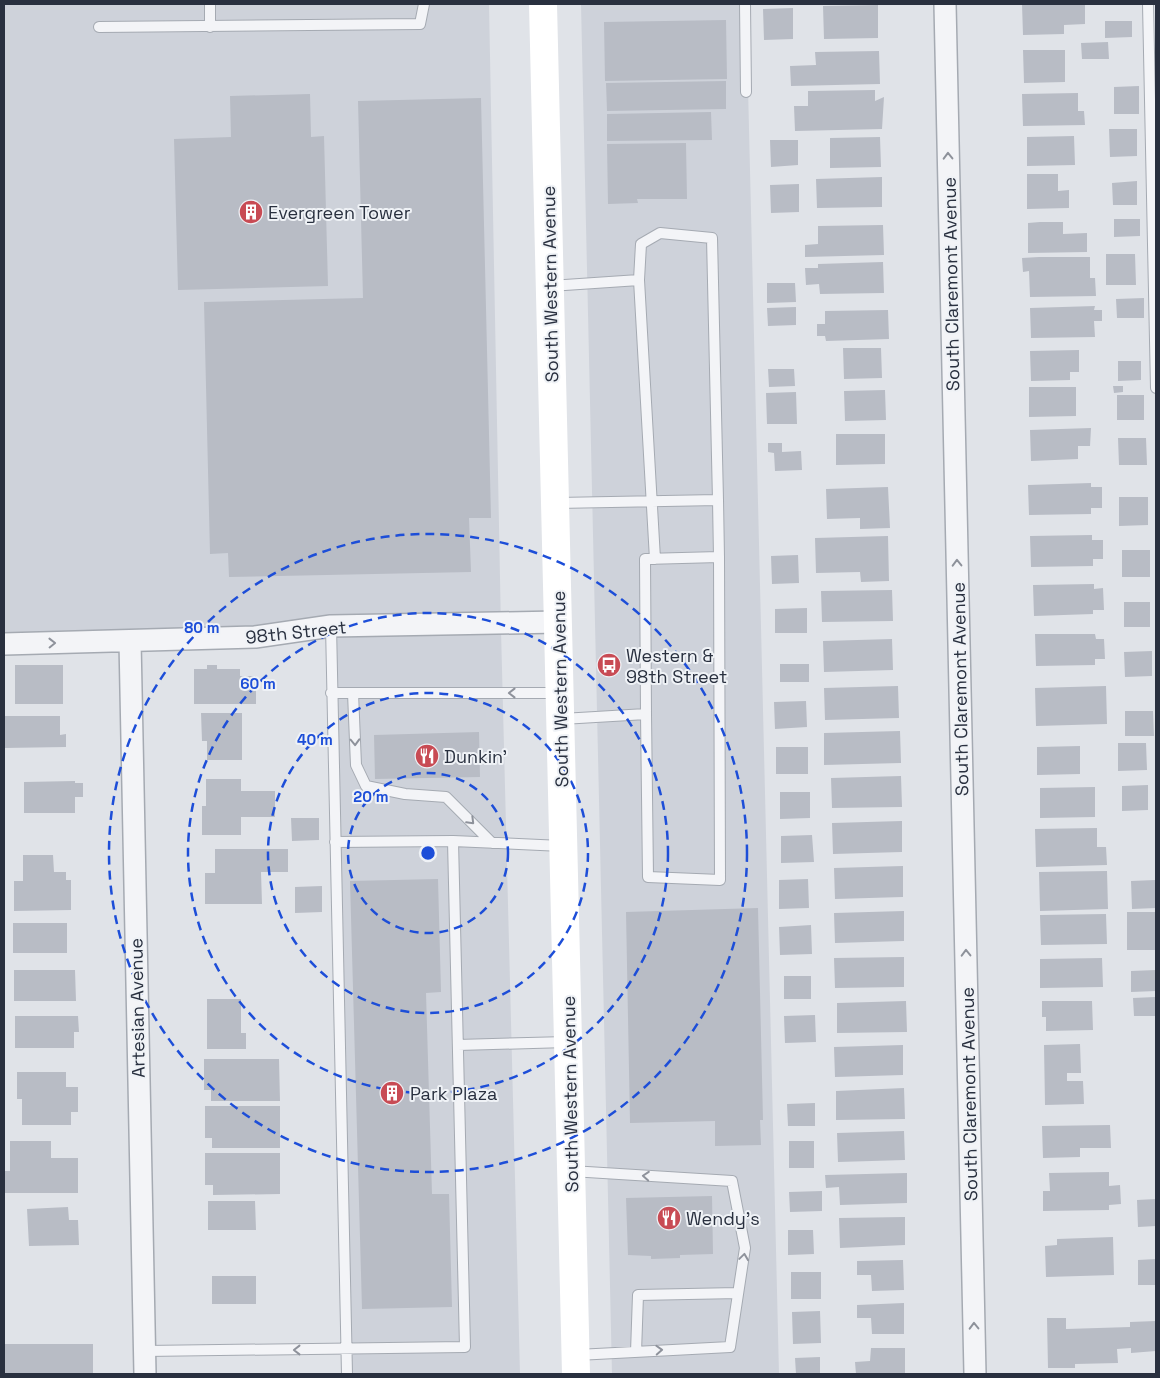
<svg xmlns="http://www.w3.org/2000/svg" width="1160" height="1378" font-family="'Space Grotesk',sans-serif">
	<rect width="100%" height="100%" fill="#e0e3e8"/>
	<path fill="#ced2da" d="M4,4H489L501,630L520,1374H351L333,633L4,635Z
		M581,4H746L779,1374H612Z"/>
	<path fill="#b8bcc5" d="M1022,4H1085V24L1064,25V34L1023,35Z
		M878,5V38L824,39L823,6Z
		M793,8V39L764,40L763,9Z
		M726,20L727,79L605,81L604,22Z
		M1105,21H1132V37L1105,38Z
		M1108,42L1109,59H1082L1081,43Z
		M1023,50H1065V82L1024,83Z
		M879,51L880,84L791,86L790,66L816,65L815,52Z
		M726,81V109L607,111L606,83Z
		M1139,86V114H1114V87Z
		M875,90V101L884,97L882,129L795,131L794,106H808V91Z
		M1078,93V111H1084L1085,125L1023,126L1022,94Z
		M310,94L311,137L324,136L328,286L178,290L174,139L231,137L230,96Z
		M481,98L491,518H469L471,572L229,577L228,553L210,554L204,302L363,298L358,101Z
		M711,112L712,140L607,141V114Z
		M1109,129H1137V156L1110,157Z
		M1074,136L1075,165L1027,166V137Z
		M880,137L881,167L830,168V138Z
		M770,140H798V165L771,167Z
		M686,143L687,199H637L638,203L608,204L607,144Z
		M1027,174H1058V191L1069,190V208L1027,209Z
		M882,177V207L817,208L816,179Z
		M1137,181V205H1113L1112,183Z
		M799,184V212L771,213L770,185Z
		M1114,219H1140V236L1114,237Z
		M1040,222H1063V234L1087,233V252L1028,253V223Z
		M883,225L884,255L805,257V245L818,244V226Z
		M1106,254H1135L1136,285H1106Z
		M1039,257H1090V278H1095L1096,296L1030,297L1029,271L1023,272L1022,258Z
		M883,262L884,293L820,294L819,284L806,285L805,268H818V264Z
		M767,283H795L796,302L767,303Z
		M1144,298V318H1117L1116,299Z
		M1095,306L1094,310H1102V321H1094L1095,337L1031,338L1030,308Z
		M796,307V325L768,326L767,308Z
		M888,310L889,339L826,341L825,336H817V324H825V311Z
		M843,348H881L882,378L844,379Z
		M1079,350V372H1070V380L1031,381L1030,351Z
		M1118,361H1141V380L1118,381Z
		M768,369H794L795,386L769,387Z
		M1113,386H1123V392L1114,393Z
		M1029,387H1076V416L1029,417Z
		M885,390L886,420L845,421L844,391Z
		M796,392L797,424H767L766,393Z
		M1117,395H1144V420H1117Z
		M1091,428L1090,446H1078V459L1031,461L1030,430Z
		M836,434H885V464L836,465Z
		M1118,438H1146L1147,465H1119Z
		M768,443H782V452L801,451L802,470L775,471L774,453L768,452Z
		M1091,483V487H1102V508H1091V514L1029,515L1028,485Z
		M888,487L890,528L860,529V518L827,519L826,489Z
		M1119,497H1148V525L1119,526Z
		M1092,535V540H1103V559H1093V566L1031,567L1030,536Z
		M888,536L889,581L861,582L860,572L816,573L815,538Z
		M1122,550H1150V577H1122Z
		M798,555L799,583L772,584L771,556Z
		M1094,584V589L1103,588L1104,610H1093V614L1034,616L1033,585Z
		M892,590L893,621L822,622L821,591Z
		M1124,602H1150V627H1124Z
		M807,608V633H775V609Z
		M1035,634H1095L1096,639H1104L1105,659H1095V665L1036,666Z
		M892,639L893,670L824,672L823,641Z
		M1152,651V676L1125,677L1124,652Z
		M780,664H809V682H780Z
		M15,665H63V704H15Z
		M207,665H217V669H240V676H256V704H194V669H207Z
		M898,686L899,718L825,720L824,688Z
		M1106,686L1107,724L1036,726L1035,688Z
		M806,701L807,727L775,729L774,702Z
		M1125,711H1153L1154,736H1125Z
		M201,713H242V760H207V741H202Z
		M4,716H60V735L66,734V747L4,748Z
		M900,731L901,763L824,765V733Z
		M479,732L480,777L375,779L374,735Z
		M1118,743H1146L1147,770L1118,771Z
		M1080,746V774L1037,775V747Z
		M776,747H808V774H776Z
		M901,776L902,807L832,808L831,778Z
		M206,779H241V791H275V817H241V835H202V806H206Z
		M75,781V783H83V797H75V813H24V782Z
		M1148,785V810L1122,811V786Z
		M1095,787V817L1040,818V788Z
		M780,792H810V818L780,819Z
		M291,818H319V840L292,841Z
		M902,821V852L833,854L832,823Z
		M1097,828V847H1106L1107,865L1036,867L1035,829Z
		M812,835L814,862L781,863V836Z
		M215,849H288V872H261L262,904H205V873H215Z
		M23,855H53L54,872H66V880H71V910L14,911V881H23Z
		M903,866V897L835,899L834,868Z
		M1107,871L1108,909L1040,911L1039,872Z
		M438,879L441,992L426,993L432,1194H449L452,1307L362,1309L350,881Z
		M808,879L809,908L779,909V880Z
		M1155,880L1156,908L1132,909L1131,881Z
		M322,886V912L295,913V887Z
		M758,908L763,1120H760L761,1145L715,1146V1121L630,1123L626,912Z
		M904,911V941L835,943L834,913Z
		M1127,912H1155L1156,950H1127Z
		M1106,914L1107,944L1041,945L1040,915Z
		M13,923H67V953H13Z
		M811,925L812,954L780,955L779,927Z
		M904,957V987L835,988L834,958Z
		M1102,958L1103,987L1040,988V959Z
		M14,970H75L76,1001H14Z
		M1156,970V991L1131,992V971Z
		M784,976H811V999H784Z
		M1155,997V1016H1134L1133,998Z
		M207,999H241V1033H246V1049H207Z
		M906,1001L907,1032L837,1033V1003Z
		M1042,1001H1092L1093,1030L1046,1031V1017H1042Z
		M815,1015L816,1042L785,1043L784,1016Z
		M15,1016H78L79,1032H74V1048H15Z
		M1080,1044L1081,1073H1067V1081H1083L1084,1104L1045,1105L1044,1045Z
		M903,1045V1075L835,1077L834,1047Z
		M204,1059H279L280,1101H211V1090H204Z
		M17,1072H66V1087H78V1112H71V1125H22V1099H17Z
		M904,1088L905,1119L836,1120V1091Z
		M815,1103V1126H788L787,1104Z
		M205,1106H280V1148H212V1138H205Z
		M1110,1125L1111,1148H1080V1157L1043,1158L1042,1126Z
		M904,1131L905,1160L838,1162L837,1133Z
		M10,1141H51V1158H78V1193H4V1171H10Z
		M789,1141H814V1168H789Z
		M205,1153H280V1194L213,1195V1185H205Z
		M1109,1172V1186L1120,1185L1121,1204L1109,1205V1210L1043,1211V1191H1050L1049,1173Z
		M907,1173V1203L840,1205L839,1187L826,1188L825,1175Z
		M822,1191V1211L790,1212L789,1192Z
		M712,1196L713,1254L680,1255V1258L651,1259V1256L628,1255L626,1198Z
		M1156,1199V1226L1138,1227L1137,1200Z
		M208,1201H255L256,1230H208Z
		M68,1207L69,1220H78L79,1245L29,1246L27,1209Z
		M905,1217V1245L840,1248L839,1218Z
		M788,1230H813L814,1254L788,1255Z
		M1113,1237L1114,1275L1046,1277L1045,1246L1057,1245V1239Z
		M1156,1259V1285H1138V1260Z
		M903,1260L904,1290L872,1291L871,1275H857V1261Z
		M791,1272H821V1299H791Z
		M212,1276H256V1304H212Z
		M904,1303V1334H872L871,1318H857V1305Z
		M820,1311L821,1343L793,1344L792,1312Z
		M1047,1318H1066V1329L1130,1327V1322L1156,1321V1351L1131,1353V1348L1117,1349L1118,1363L1075,1364V1368H1048Z
		M4,1344H93V1374H4Z
		M871,1348H905V1374H856L855,1362L870,1361Z
		M820,1357V1374H796L795,1358Z"/>
	<g fill="none" stroke-linecap="round" stroke-linejoin="round">
		<g stroke="#a5aab2" stroke-width="12">
			<path id="service" d="M210,4V27
				M745,4L746,92
				M1148,4L1156,388
				M99,27L420,24L424,4
				M639,280L655,559
				M550,286L639,280L641,244L660,233L712,238L718,500L557,503
				M718,500L719,557
				M331,626L347,1374
				M331,693H559
				M353,693L356,765L366,786L405,794L446,797L492,843
				M562,719L646,714L645,559L719,557L720,880L648,877L646,714
				M453,841L562,846
				M458,1045L567,1042
				M571,1171L732,1181L745,1248L730,1347L577,1355
				M145,1351L465,1347L453,841L335,842
				M636,1352L638,1295L738,1293"/>
		</g>
		<g stroke="#a5aab2" stroke-width="24">
			<path id="minor" d="M945,4L975,1374
				M130,641L145,1374
				M4,644L255,637L331,626L558,622"/>
		</g>
		<use href="#service" stroke="#f3f4f7" stroke-width="10"/>
		<use href="#minor" stroke="#f3f4f7" stroke-width="21"/>
		<path stroke="#fff" stroke-width="28" d="M543,4L576,1374"/>
	</g>
	<defs><path id="oneway-chevron" d="M-2-3.5L2.5 0L-2 3.5" fill="none" stroke-width="1.6" stroke-linecap="round" stroke-linejoin="round" transform="scale(1.25)"/></defs>
	<g stroke="#8e929b">
		<use href="#oneway-chevron" transform="translate(948 156) rotate(-91)"/>
		<use href="#oneway-chevron" transform="translate(957 563) rotate(-91)"/>
		<use href="#oneway-chevron" transform="translate(52 643) rotate(-1)"/>
		<use href="#oneway-chevron" transform="translate(512 693) rotate(180)"/>
		<use href="#oneway-chevron" transform="translate(355 742) rotate(88)"/>
		<use href="#oneway-chevron" transform="translate(471 821) rotate(45)"/>
		<use href="#oneway-chevron" transform="translate(966 953) rotate(-91)"/>
		<use href="#oneway-chevron" transform="translate(646 1176) rotate(-176)"/>
		<use href="#oneway-chevron" transform="translate(744 1257) rotate(-82)"/>
		<use href="#oneway-chevron" transform="translate(974 1326) rotate(-91)"/>
		<use href="#oneway-chevron" transform="translate(297 1350) rotate(180)"/>
		<use href="#oneway-chevron" transform="translate(659 1350) rotate(-3)"/>
	</g>
	<g fill="none" stroke="#1d4ed8" stroke-width="2.5" stroke-dasharray="9 6">
		<circle cx="428" cy="853" r="80"/>
		<circle cx="428" cy="853" r="160"/>
		<circle cx="428" cy="853" r="240"/>
		<circle cx="428" cy="853" r="319"/>
	</g>
	<defs>
		<g id="building-disc" transform="scale(1.25)"><circle r="9.5" fill="#c84b54" stroke="#eff2f6"/><path d="M-4-6H4V6H1V3H-1V6H-4ZM-2.5-4.3h1.7v1.8h-1.7ZM.8-4.3h1.7v1.8H.8ZM-2.5-1h1.7V.8h-1.7ZM.8-1h1.7V.8H.8Z" fill="#fff"/></g>
		<g id="bus-disc" transform="scale(1.25)"><circle r="9.5" fill="#c84b54" stroke="#eff2f6"/><path d="M-5-6H5V4H4V6H2V4H-2V6H-4V4H-5ZM-3.5-4V0h7V-4ZM-3.5 1.2v1.5H-2V1.2ZM2 1.2v1.5H3.5V1.2Z" fill="#fff"/></g>
		<g id="restaurant-disc" transform="scale(1.25)"><circle r="9.5" fill="#c84b54" stroke="#eff2f6"/><path d="M-5-6h1v4h1v-4h1v4h1v-4h1v5L-1.5 .5V6h-2V.5L-5-1ZM5-6V6H3V1.5H1.5Q1.5-4 5-6Z" fill="#fff"/></g>
	</defs>
	<g fill-rule="evenodd">
		<use href="#building-disc" x="251" y="212"/>
		<use href="#bus-disc" x="609" y="665"/>
		<use href="#restaurant-disc" x="427" y="756"/>
		<use href="#building-disc" x="392" y="1093"/>
		<use href="#restaurant-disc" x="669" y="1218"/>
	</g>
	<g text-anchor="middle" dominant-baseline="central" stroke-width="4" stroke-linejoin="round" paint-order="stroke">
		<g font-size="18" fill="#29303f" stroke="#eff2f6" text-anchor="start">
			<text x="268" y="212">Evergreen Tower</text>
			<text x="626" y="655">Western &amp;<tspan x="626" dy="21">98th Street</tspan></text>
			<text x="444" y="756">Dunkin'</text>
			<text x="410" y="1093">Park Plaza</text>
			<text x="686" y="1218">Wendy's</text>
		</g>
		<g font-size="18" fill="#29303f" stroke="#eff2f6">
			<text transform="translate(550 284) rotate(-91)">South Western Avenue</text>
			<text transform="translate(951 284) rotate(-91)">South Claremont Avenue</text>
			<text transform="translate(296 632) rotate(-6)">98th Street</text>
			<text transform="translate(560 689) rotate(-91)">South Western Avenue</text>
			<text transform="translate(960 689) rotate(-91)">South Claremont Avenue</text>
			<text transform="translate(137 1008) rotate(-91)">Artesian Avenue</text>
			<text transform="translate(570 1094) rotate(-91)">South Western Avenue</text>
			<text transform="translate(969 1094) rotate(-91)">South Claremont Avenue</text>
		</g>
	</g>
	<circle cx="428" cy="853" r="8" fill="#1d4ed8" stroke="#eff2f6" stroke-width="2.5"/>
	<g font-size="15" text-anchor="middle" font-weight="bold" fill="#1d4ed8" stroke="#eff2f6" stroke-width="4" stroke-linejoin="round" paint-order="stroke">
		<text x="202" y="633">80 m</text>
		<text x="258" y="689">60 m</text>
		<text x="315" y="745">40 m</text>
		<text x="371" y="802">20 m</text>
	</g>
	<rect width="1160" height="1378" fill="none" stroke="#29303f" stroke-width="10"/>
</svg>
